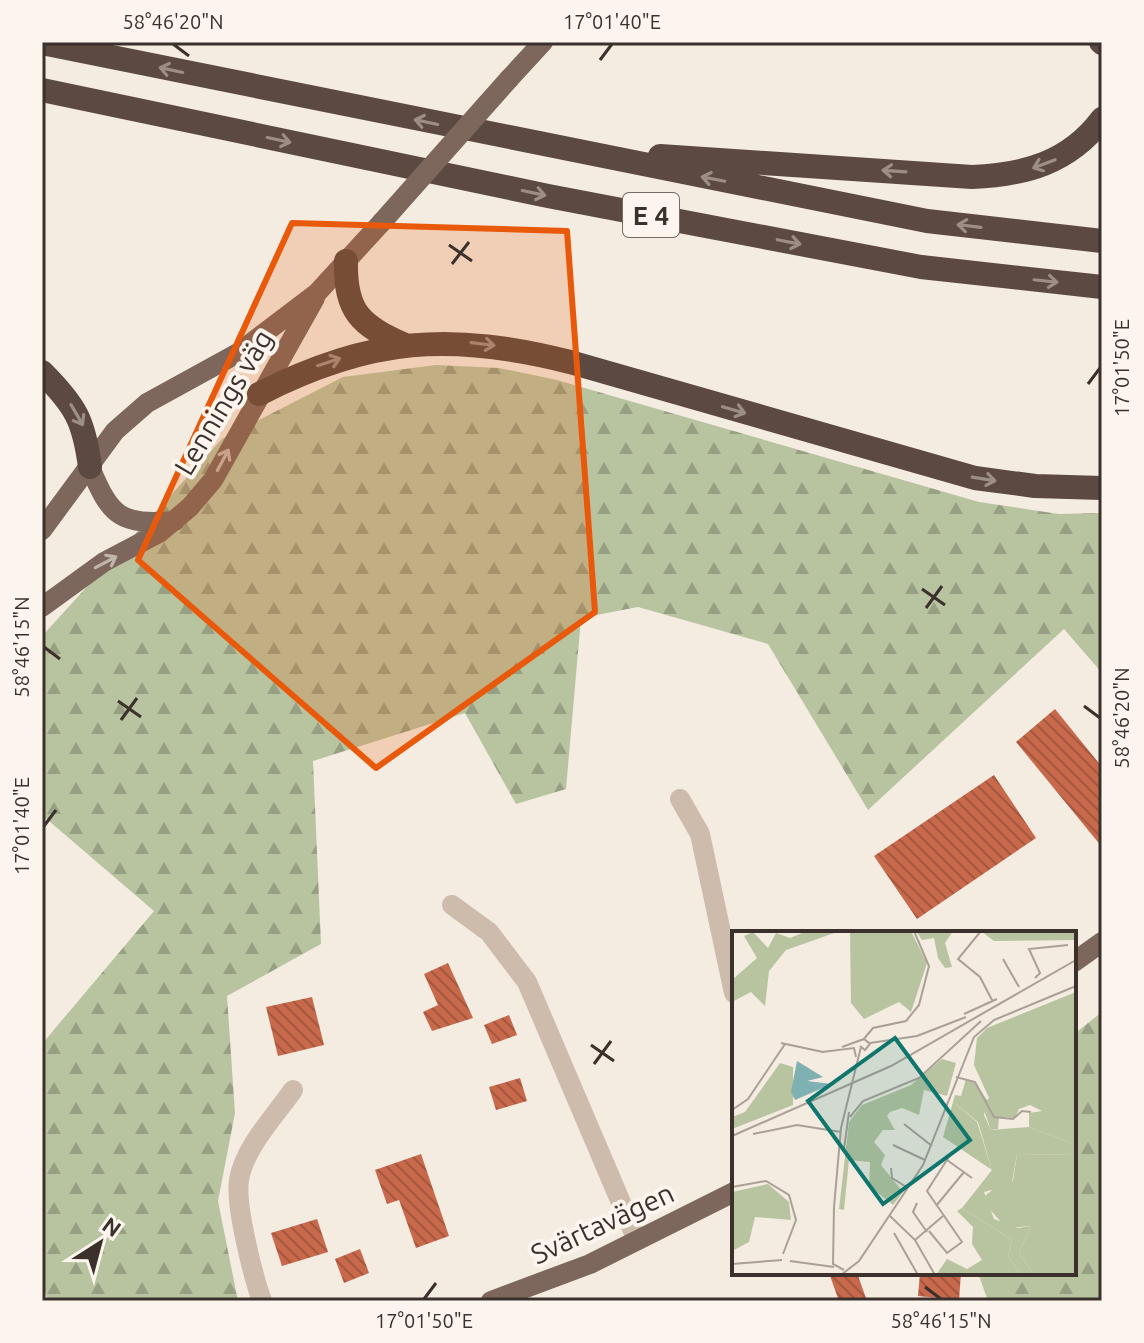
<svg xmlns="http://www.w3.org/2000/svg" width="1144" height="1343" font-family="Ubuntu,sans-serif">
	<defs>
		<pattern id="forest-firs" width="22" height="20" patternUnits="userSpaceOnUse" patternTransform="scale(2)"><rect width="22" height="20" fill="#b8c4a0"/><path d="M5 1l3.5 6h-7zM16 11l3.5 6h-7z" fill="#97a083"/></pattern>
		<pattern id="building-back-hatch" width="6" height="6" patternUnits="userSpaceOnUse" patternTransform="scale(2)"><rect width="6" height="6" fill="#c8694b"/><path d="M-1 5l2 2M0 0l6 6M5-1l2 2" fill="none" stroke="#a4573f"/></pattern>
	</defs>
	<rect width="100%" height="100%" fill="#f4ebe1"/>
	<path fill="url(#forest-firs)" d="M436,365L499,368L557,380L979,502L1059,514L1102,513V673L1064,629L868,810L768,644L638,607L581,618L566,789L516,804L465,713L313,761L321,944L227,996L235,1113L218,1201L238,1301H48L42,1283V1044L154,911L42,815V636L222,439L343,377Z
		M1102,1012V1301H988L978,1273H1074V1034Z"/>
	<path fill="url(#building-back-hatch)" d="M1055,709L1102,767V847L1016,742Z
		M994,775L1036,838L917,919L874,856Z
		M448,963L473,1018L432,1031L423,1012L438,1005L424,974Z
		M312,997L324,1045L278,1056L266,1007Z
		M509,1015L517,1035L492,1044L484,1025Z
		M520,1078L527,1101L496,1110L489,1087Z
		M421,1154L449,1236L416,1248L399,1200L387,1204L375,1170Z
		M317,1219L328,1252L282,1266L271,1233Z
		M360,1249L369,1273L344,1283L335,1259Z
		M829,1273H857L867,1301H839Z
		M920,1273H961L959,1300L918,1296Z"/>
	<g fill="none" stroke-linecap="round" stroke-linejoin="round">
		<path stroke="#cdbbac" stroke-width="20" d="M680,799L700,834L734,993
			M452,905L489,932L527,982L637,1240
			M262,1301C253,1276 235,1205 239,1180C244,1148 275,1116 293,1090"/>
		<path stroke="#7d675c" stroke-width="20" d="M509,79L543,42
			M90,467C111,518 121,525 175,521
			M42,530L115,431L147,403L238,353L317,293L382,222
			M42,607L104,562L159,533L190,507L213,480L315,298
			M1074,962L1102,942
			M491,1301L590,1264L734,1192"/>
		<path stroke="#5c4a42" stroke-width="24" d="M1101,42L1102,43
			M42,43L927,221L1102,241
			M42,90L548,196L921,267L1102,287
			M660,156L972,177C1024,175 1069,163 1102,119
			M346,261C345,312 360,325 405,345
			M42,372C76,406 84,421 90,467
			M259,394C370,337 451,332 570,362L975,478L1035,486L1102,488"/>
		<path stroke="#7d675c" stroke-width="20" d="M382,222L509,79"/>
	</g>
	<defs><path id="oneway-shaft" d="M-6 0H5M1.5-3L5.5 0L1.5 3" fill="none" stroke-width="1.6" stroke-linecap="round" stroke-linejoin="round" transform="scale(2)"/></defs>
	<g stroke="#9c8e87">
		<use href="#oneway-shaft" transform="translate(171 70) rotate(-168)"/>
		<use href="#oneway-shaft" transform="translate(426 122) rotate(-168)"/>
		<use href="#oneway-shaft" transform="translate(279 140) rotate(12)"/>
		<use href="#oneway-shaft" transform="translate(1044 164) rotate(159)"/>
		<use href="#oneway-shaft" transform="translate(894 171) rotate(-176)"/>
		<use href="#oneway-shaft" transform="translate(713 179) rotate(-169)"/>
		<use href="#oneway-shaft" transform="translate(534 193) rotate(12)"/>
		<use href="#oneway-shaft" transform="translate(969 226) rotate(-173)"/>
		<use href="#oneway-shaft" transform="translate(789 242) rotate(11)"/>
		<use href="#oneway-shaft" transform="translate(1046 281) rotate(6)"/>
		<use href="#oneway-shaft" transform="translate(483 344) rotate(7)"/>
		<use href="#oneway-shaft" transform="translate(329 362) rotate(-18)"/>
		<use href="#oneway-shaft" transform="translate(734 410) rotate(16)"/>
		<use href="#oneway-shaft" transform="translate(77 415) rotate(60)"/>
		<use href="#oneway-shaft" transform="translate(984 479) rotate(9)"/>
	</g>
	<g stroke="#c2b5ac">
		<use href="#oneway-shaft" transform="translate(223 460) rotate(-62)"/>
		<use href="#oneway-shaft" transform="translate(106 562) rotate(-28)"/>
	</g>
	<path fill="#e8590c" fill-opacity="0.2" stroke="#e8590c" stroke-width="6" stroke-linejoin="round" d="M292,223L567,231L595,612L376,768L138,560Z"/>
	<path fill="none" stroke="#3b302b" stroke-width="3" d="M173,44L189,56M600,60L612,44M449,245L472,261M452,264L469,242M1088,384L1100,368M922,589L945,605M926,608L942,586M44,647L60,659M118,701L141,717M1084,706L1100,718M121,720L137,698M44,826L56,810M591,1045L614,1061M594,1064L611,1041M925,1287L941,1299M424,1299L436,1283"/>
	<g text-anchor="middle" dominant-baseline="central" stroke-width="8" stroke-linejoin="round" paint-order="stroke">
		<rect fill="#fbf5ee" stroke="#756b66" stroke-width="2" x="623" y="193" width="56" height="44" rx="6"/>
		<g font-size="26" font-weight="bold" fill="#3b302b">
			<text x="651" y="215">E 4</text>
		</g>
		<g font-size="28" fill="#3b302b" stroke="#fbf5ee">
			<text transform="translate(223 402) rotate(-59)">Lennings väg</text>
			<text transform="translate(602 1223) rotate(-25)">Svärtavägen</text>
		</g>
	</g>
	<g transform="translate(732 931)">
		<rect width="344" height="344" fill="#f4ebe1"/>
		<path d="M48,132L61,136V174L0,198V186L13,181ZM234,148L243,151L255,169L252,184L259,199L297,196L344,214V224L285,223L280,251L271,250L267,257L252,261L262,288L286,297L299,295L287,322L302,344H289L276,325L280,309L230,277L260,239L246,191L221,171L223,164L229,165Z" fill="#b8c4a0"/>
		<path d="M75,0H108L54,19L37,40L33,75L19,61L0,71V49L25,27L12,5L21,1L36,17L44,2L58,7ZM118,0H179L195,32L179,81L167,71L132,88L119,72ZM184,0H221L213,12L220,36L213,37L206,27L202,7L190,9ZM249,0H344V9L262,10ZM344,61V214L297,196V182L310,180L298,174L287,178L283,187L267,186L266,198L259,199L250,174L257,167L242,134L245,107L255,97ZM210,128L224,132L215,165L192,159L187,184L170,177L158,181L155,185L163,199H151L142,211L153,224L149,234L171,261L161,274L137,255L138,231L117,229L112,279L107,278L117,191L130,174L179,154ZM221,171L245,191L260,239L211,206ZM285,223L344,224V344H302L287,322L299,295L274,297L249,268L274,248L281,250ZM36,253L57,271L59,289L23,286L17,311L0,320V261ZM230,277L280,309L276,325L289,344H204L215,328L235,338L250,329L240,313L241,296L225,280Z" fill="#b8c4a0"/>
		<path d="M65,130L91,146L75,150L100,153L63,169L59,161Z" fill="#7fb0b2"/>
		<path fill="none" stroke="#aaa098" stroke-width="2" d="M249,0L226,28L248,46L261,71M271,28L287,56M303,47L308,42L297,18L336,14M232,83L265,68M131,109L141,97L174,90L187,74L197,35L182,0M49,112L91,121M138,112L185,105L234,86M110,116L132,108L138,113L133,119L128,115M90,121L122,117L124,126M224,146L243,151L262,186L281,188L290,180L299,181M0,179L16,168L53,113M118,186L131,170L187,147L249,90M172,193L200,215M21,203L65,194L109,201M0,205L159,135L344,29M161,214L193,229M112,218L117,181M215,229L240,247M159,237L160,247L176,257M0,256L34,250L57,264L64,289L51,323M185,272L181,281L195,301M204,275L232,241M157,284L183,309L203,344M197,300L215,322L230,311L195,260L220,221M162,302L186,344M183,309L211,285M58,330L102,336M0,333L50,329M112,339L101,333L102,276L109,197L129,116M109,344L127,330L191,234L242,106L262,89L344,55"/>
		<path fill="#0f766e" fill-opacity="0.15" stroke="#0f766e" stroke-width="4" d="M163,107L238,209L151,273L76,170Z"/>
		<rect width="344" height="344" fill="none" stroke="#3b302b" stroke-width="4"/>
	</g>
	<rect width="1144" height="1343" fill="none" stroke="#fbf5ee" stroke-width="88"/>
	<g transform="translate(100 1243) rotate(36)" stroke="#fbf5ee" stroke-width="6" paint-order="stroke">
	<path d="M0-6L14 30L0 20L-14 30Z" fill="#3b302b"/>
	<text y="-12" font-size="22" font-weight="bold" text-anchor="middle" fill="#3b302b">N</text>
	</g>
	<rect x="44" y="44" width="1056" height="1255" fill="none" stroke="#3b302b" stroke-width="3"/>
	<g font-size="20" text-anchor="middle" fill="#3b302b">
		<text x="173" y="29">58°46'20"N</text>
		<text x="612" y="29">17°01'40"E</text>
		<text transform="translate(1122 368) rotate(-90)" y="7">17°01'50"E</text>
		<text transform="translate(22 647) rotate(-90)" y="7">58°46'15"N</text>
		<text transform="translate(1122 718) rotate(-90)" y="7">58°46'20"N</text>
		<text transform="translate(22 826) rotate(-90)" y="7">17°01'40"E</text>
		<text x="424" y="1328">17°01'50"E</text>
		<text x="941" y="1328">58°46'15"N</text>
	</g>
</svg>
